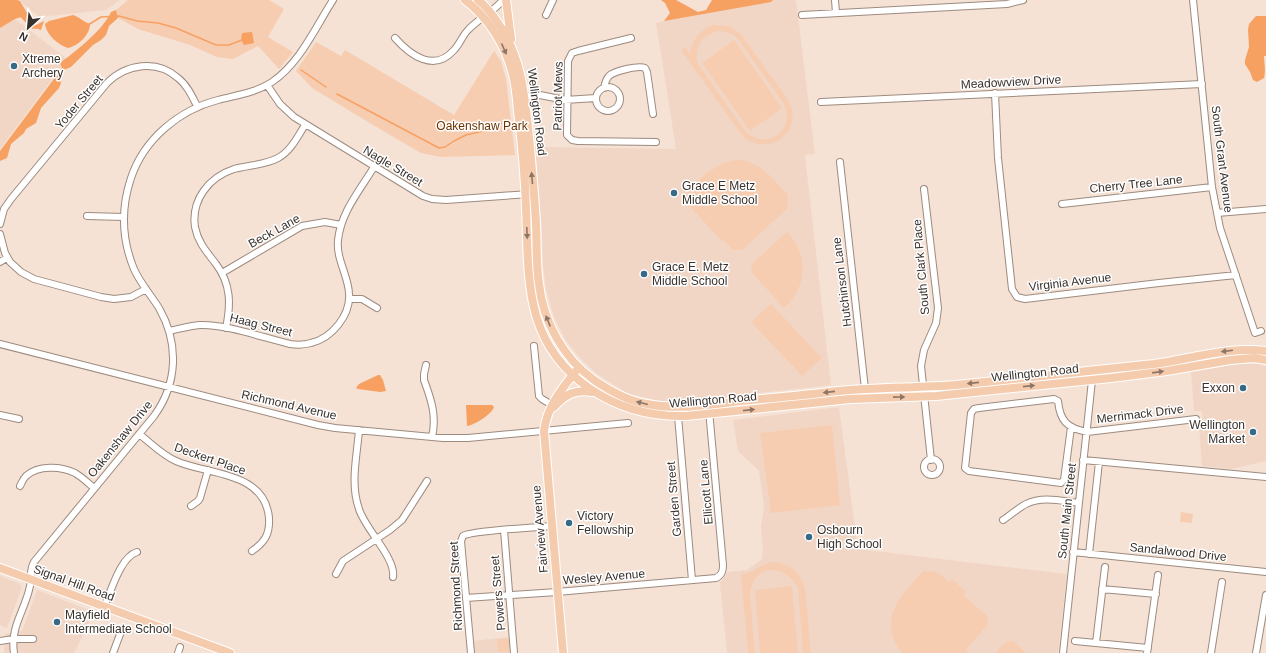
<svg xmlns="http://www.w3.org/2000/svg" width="1266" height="653" font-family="Arial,sans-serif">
	<rect width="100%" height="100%" fill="#f5e2d5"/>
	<path fill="#f1d6c5" d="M20,0H120L106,10L40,17L25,6Z
		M744,0H796L815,154L805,155L831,385L689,401H659L627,393L597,374L580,358L565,339L554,317L546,289L543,266L542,232L535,147L676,149L656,23Z
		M15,19L67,59L0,149V28Z
		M1240,364H1259L1266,366V461L1231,469L1202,466L1199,426H1203L1202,411H1194L1191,372L1225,366Z
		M839,407L858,549L1067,574L1058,653H727L720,583L728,572L747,570L762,559L763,548L761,527L764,507L759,471L738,451L733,420Z
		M0,576L18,583L22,587L7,628L0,625Z
		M37,590L94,612L74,653H4L5,634L22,631Z
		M511,637L512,653H473L472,641Z"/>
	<path fill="#f7cdb2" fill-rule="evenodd" d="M128,0H269L284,9L268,37L293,52L279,69L258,46L233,59L217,57L190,45L138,29L118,18L116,10Z
		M713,25L728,26L740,33L789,101C803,131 772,157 744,138L681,50L685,47L690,54C692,40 699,30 713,25ZM720,31L732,34L738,39L784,104C796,130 767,151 746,132L698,64C693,47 703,33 720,31Z
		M734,40L782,108L750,131L702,63Z
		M316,42L341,56L345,50L454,115L494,51L501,61L506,79L515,155L441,157L421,153L373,125L312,88L296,71Z
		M740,160C762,163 774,180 788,195L787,209L742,250H733L723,240L722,241L689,206L687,190C703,177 717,161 740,160Z
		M787,232C809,254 808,287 784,308L751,272L752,264Z
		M771,304L822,358L802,376L751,322Z
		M832,425L840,505L771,513L760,433Z
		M1181,512L1193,514L1192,523L1180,522Z
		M771,562C788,562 800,571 805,588L811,653H803L798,588C785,563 754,563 750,594L755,653H748L741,574C752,573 760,565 771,562Z
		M923,571L937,572L949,582L952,579L966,592L963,595L987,616L988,625L966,649L968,653H902C876,620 901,595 923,571Z
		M792,586L798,653H760L755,590Z
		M497,639H509L510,652H498Z
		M1013,641L1026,653H995L1006,642Z"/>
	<path fill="#f6a061" d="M0,0H17L20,1L33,23L36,25L44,21L41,30L29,26L21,17L15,19L0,28Z
		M661,0H676L698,12L706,10L712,0H773L771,2L664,21L670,13L665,3Z
		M116,10L118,18L109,26L106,35L101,40L93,45L71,67L64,70L59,76L61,83L59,88L41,108L36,123L26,129L24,133L11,144L7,158L0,161V151L62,68L60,63C75,52 104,29 111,12Z
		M1256,16H1266V56H1264C1264,64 1266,69 1264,78L1257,82L1253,80L1250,72L1245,64V60L1249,47L1248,30L1249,24Z
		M466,405H492L494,407C492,414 475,425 467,426Z"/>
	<path fill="#f7a062" d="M73,15C80,17 83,22 90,24C90,35 78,46 68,48C58,45 46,34 45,24L49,21Z
		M252,32L254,43L244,45L241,40L242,33Z
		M378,375H380L383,380L386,391L380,392L358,389L356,388L359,384Z"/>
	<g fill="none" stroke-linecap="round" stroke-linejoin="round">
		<path stroke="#f7a062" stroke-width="1.5" d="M0,10L16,11L32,28H37
			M88,25L101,17L119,16L137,21L158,23L176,28L216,45H229L242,40
			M301,70L326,87
			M337,94L439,148L445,147L454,141L466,135L487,130L502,123"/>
		<g stroke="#9d8b7f" stroke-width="8">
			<path id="minor" d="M835,0L836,13
				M1193,0L1212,187L1220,228L1255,333L1261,331
				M546,15L553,0
				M802,15L1007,4L1023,0
				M395,38C410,55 434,73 454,50C460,44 462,36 468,30C478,19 493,12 503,0
				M631,38L578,51L572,53L568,61L567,135L572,140L578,141L656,142
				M267,85L280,104L294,117L423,196L432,199L446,200L529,194
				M596 99a12 12 0 1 1 24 0a12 12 0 1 1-24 0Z
				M604,88C605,83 606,79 609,76C614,71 639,65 645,68L647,72L653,114
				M995,93L998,158L1012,289L1017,297L1025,299L1159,283L1236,275
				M522,97L540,95L565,100L596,98
				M821,102L1202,84
				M840,162L865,389L860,398
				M924,189L938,308L936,323L924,350L921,366L931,460
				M1062,204L1212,187
				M1217,213L1266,209
				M87,216L124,217
				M0,224L4,209L11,199L107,83C126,64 157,59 178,78C187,85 192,96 197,106
				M0,234L5,253L10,262L21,272L34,279L101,297L114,299L131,297L146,289
				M0,262L7,258
				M222,273L302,226L325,222L341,225
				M349,299H362L377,308
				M226,328C231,304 231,284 216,264C207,252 198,243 195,227C191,200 209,177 234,169C249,165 265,165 278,158C291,151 298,136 305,125
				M169,331C179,329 189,326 200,325C226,324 264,338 290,344C297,345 304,345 311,343C332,338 351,315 349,293C348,275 336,259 338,240C341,212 360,190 374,167
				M0,344L318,425L335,428L443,438H468L628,423
				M534,346L539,396L542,399L552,405
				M426,365L424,374V380C431,399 437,416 432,437
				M0,415L19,419
				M678,416L692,580
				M1071,427L1064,480L1061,483L969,471L965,468L971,413L974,409L979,408L1054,399L1058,401C1060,421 1067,428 1087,432L1196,419
				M359,430C357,456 350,484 359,509C365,529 396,558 393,577
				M139,434C151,443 162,455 176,461C207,475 265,471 269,518C270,534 265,542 252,551
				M924 467a8 8 0 1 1 16 0a8 8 0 1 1-16 0Z
				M1083,460L1266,477
				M20,486C22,482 23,479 26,476C38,465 61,466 75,473C82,477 88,483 94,488
				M191,506L198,501L200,498L208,470
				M1003,520C1011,515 1018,508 1026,504C1043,496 1061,501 1079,503
				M504,530L514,653
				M1073,552L1266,572
				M1089,554L1099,462
				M336,574L343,561L390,530L402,520L427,481
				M1102,589L1156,594
				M466,598L557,592L716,578C722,575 723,571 723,565L709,410
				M104,607C111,592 120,557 137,552
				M0,641L13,639H33
				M1075,641L1148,648
				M1096,643L1105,567
				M14,653C10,626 25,611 30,586C32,578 29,570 34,562L154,416C178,383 179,343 159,308C151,295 140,283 134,269C122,240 121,208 131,178C144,139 179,110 218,100C237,95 255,93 272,82C300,63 315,28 333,0
				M113,653L122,629
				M178,653L180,647
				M471,653L461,541L463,536C470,531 538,527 552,526
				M1063,653L1093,371
				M1147,653L1158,575
				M1211,653L1222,582
				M1256,653L1266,595"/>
		</g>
		<g stroke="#fff" stroke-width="10">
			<path id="major" d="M465,0C489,18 506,46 513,75C516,86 517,99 518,111C522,143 525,175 526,208C529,278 523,342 589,388C618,408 651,417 686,416L850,399L936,396L1111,378L1167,371L1230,360L1254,358L1266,360
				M478,0C486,6 491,13 496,20C524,59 525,102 530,147C532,173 535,199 536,225C537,245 536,265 539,284C543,321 563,358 594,380C610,391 627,401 647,404C678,410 710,405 741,401C773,398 806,395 838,391C877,387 917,388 956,385L1154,364C1192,359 1228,346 1266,351
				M506,0L511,39
				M554,407C565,394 576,389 592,392
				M0,568L230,653
				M563,653L544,431C547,407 561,390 575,372"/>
		</g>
		<use href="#minor" stroke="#fff" stroke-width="6"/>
		<use href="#major" stroke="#f5cbae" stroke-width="8"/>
	</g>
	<defs><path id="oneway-solid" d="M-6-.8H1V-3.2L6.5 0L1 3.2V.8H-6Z"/></defs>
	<g fill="#8e7666">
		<use href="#oneway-solid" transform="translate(504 49) rotate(66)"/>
		<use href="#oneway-solid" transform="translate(532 178) rotate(-95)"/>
		<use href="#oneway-solid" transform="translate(527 233) rotate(88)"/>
		<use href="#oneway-solid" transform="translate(548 321) rotate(-112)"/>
		<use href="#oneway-solid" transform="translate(1227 351) rotate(173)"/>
		<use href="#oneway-solid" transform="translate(1158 372) rotate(-8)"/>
		<use href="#oneway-solid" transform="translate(973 383) rotate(174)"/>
		<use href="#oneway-solid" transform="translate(1029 386) rotate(-6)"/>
		<use href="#oneway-solid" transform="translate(829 392) rotate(174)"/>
		<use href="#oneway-solid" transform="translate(899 397) rotate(-1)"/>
		<use href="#oneway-solid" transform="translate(642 403) rotate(-166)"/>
		<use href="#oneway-solid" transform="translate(749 410) rotate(-6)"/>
	</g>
	<g fill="#366a87" stroke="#fff" stroke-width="1.5">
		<circle cx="14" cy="66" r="4"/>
		<circle cx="674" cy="193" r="4"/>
		<circle cx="644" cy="274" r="4"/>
		<circle cx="1243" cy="388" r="4"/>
		<circle cx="1253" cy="432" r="4"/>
		<circle cx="569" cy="523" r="4"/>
		<circle cx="809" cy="537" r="4"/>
		<circle cx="57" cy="622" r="4"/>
	</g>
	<g text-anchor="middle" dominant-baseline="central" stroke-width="3" stroke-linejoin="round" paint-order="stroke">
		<g font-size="12" fill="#39312c" stroke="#fff" text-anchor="start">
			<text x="22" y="59">Xtreme<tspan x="22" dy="14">Archery</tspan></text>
			<text x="682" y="186">Grace E Metz<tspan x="682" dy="14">Middle School</tspan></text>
			<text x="652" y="267">Grace E. Metz<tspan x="652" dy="14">Middle School</tspan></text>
			<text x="1235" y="388" text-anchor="end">Exxon</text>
			<text x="1245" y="425" text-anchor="end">Wellington<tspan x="1245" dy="14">Market</tspan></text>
			<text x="577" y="516">Victory<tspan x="577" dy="14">Fellowship</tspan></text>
			<text x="817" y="530">Osbourn<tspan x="817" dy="14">High School</tspan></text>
			<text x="65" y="615">Mayfield<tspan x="65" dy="14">Intermediate School</tspan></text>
		</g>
		<g font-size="12" fill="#39312c" stroke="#fff">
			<text transform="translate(1011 82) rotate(-3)">Meadowview Drive</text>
			<text transform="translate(558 96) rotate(-89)">Patriot Mews</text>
			<text transform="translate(79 102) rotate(-50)">Yoder Street</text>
			<text transform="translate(537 112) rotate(83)">Wellington Road</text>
			<text transform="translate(1222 159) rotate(83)">South Grant Avenue</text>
			<text transform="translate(393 166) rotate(31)">Nagle Street</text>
			<text transform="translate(1136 184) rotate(-6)">Cherry Tree Lane</text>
			<text transform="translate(274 231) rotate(-29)">Beck Lane</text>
			<text transform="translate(921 267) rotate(-95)">South Clark Place</text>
			<text transform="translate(842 282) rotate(-97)">Hutchinson Lane</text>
			<text transform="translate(1070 282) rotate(-7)">Virginia Avenue</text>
			<text transform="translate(261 325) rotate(14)">Haag Street</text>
			<text transform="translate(1035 373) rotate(-6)">Wellington Road</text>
			<text transform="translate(713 400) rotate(-5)">Wellington Road</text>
			<text transform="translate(289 405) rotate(13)">Richmond Avenue</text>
			<text transform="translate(1140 414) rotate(-7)">Merrimack Drive</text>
			<text transform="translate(120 439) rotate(-51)">Oakenshaw Drive</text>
			<text transform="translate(210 459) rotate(19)">Deckert Place</text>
			<text transform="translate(706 492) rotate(-95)">Ellicott Lane</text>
			<text transform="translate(674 499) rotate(-95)">Garden Street</text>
			<text transform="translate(1067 511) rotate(-84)">South Main Street</text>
			<text transform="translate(540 529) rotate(-95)">Fairview Avenue</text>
			<text transform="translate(1178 552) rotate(6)">Sandalwood Drive</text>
			<text transform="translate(604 577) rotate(-5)">Wesley Avenue</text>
			<text transform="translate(74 583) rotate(20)">Signal Hill Road</text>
			<text transform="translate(456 586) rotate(-93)">Richmond Street</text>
			<text transform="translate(498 593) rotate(-95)">Powers Street</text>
		</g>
		<g font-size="12" fill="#6a3300" stroke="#fff">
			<text x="482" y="126">Oakenshaw Park</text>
		</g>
	</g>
	<g transform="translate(28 28) rotate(207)" stroke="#ffffff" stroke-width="3" paint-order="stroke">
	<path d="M0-3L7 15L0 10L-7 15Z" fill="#39312c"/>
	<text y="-6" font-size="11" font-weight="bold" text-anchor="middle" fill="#39312c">N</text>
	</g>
</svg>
